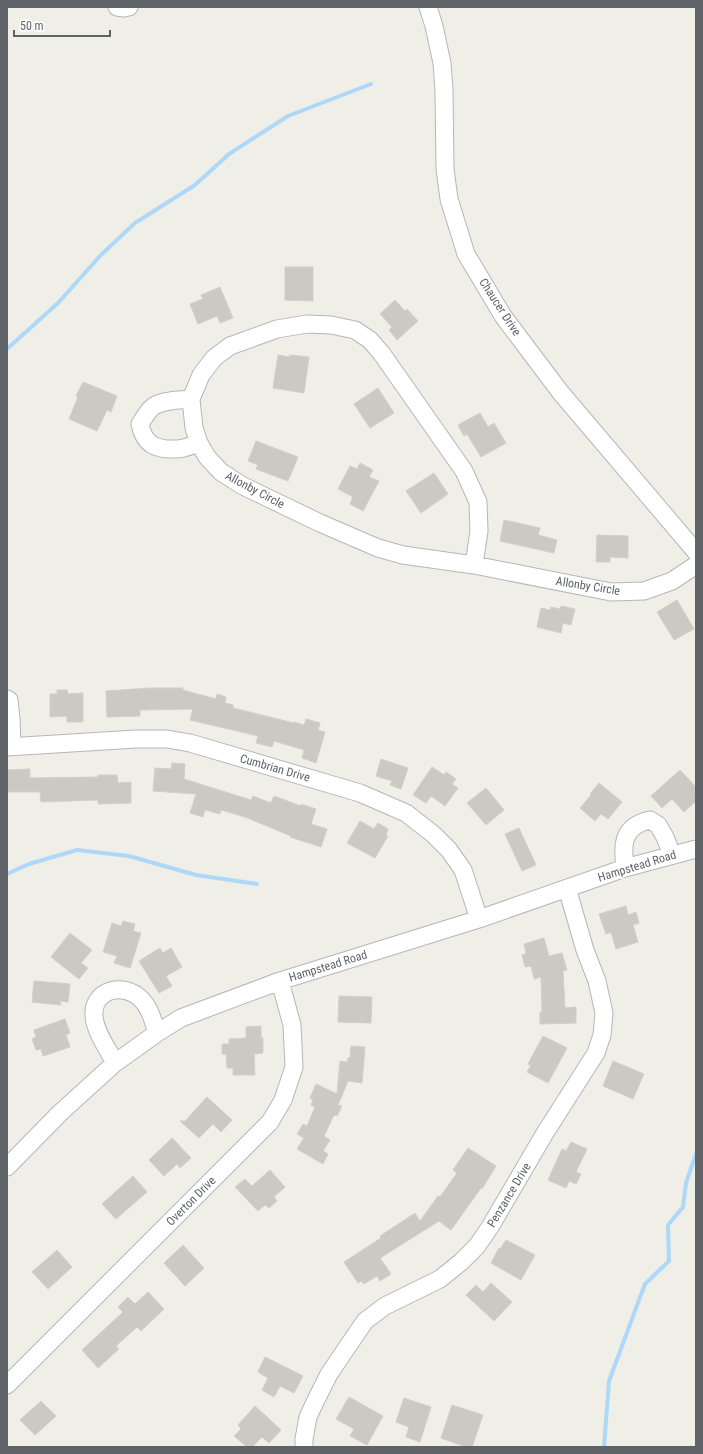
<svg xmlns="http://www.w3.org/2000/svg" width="703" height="1454" font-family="'Roboto Condensed',sans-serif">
	<rect width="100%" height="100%" fill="#efeee7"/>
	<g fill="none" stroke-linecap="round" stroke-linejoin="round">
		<path stroke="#aed8f9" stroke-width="4" d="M7,349L58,303L100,256L135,223L195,185L229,154L288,116L371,84
			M7,874L29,864L77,850L129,856L196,875L257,884
			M604,1447L609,1381L645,1284L669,1261L668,1225L683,1207L686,1183L696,1154"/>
	</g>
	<path fill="#cbc9c4" stroke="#d4cfc6" d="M285,267H313V301L285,300Z
		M220,287L233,318L220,323L217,316L198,324L190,304L203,299L201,295Z
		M395,300L405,311L407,309L418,321L397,340L389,330L392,327L380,314Z
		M278,355L290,357V355L309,357L304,393L273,388Z
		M83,382L117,396L111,412L107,410L97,431L69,419L78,397L76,396Z
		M378,388L394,413L370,428L354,404Z
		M480,413L488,427L494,423L506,443L481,457L467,434L464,436L458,425Z
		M256,441L298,457L288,481L256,469L258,465L248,461Z
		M360,463L373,470L369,477L379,481L363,511L350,504L353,497L338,489L350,466L357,469Z
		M434,473L448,494L421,513L406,491Z
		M504,520L540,528L538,535L557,540L554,553L500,541Z
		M597,535L628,536V558L610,557V562H596Z
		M677,600L694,629L674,640L657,612Z
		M561,606L575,609L571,625L563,623L561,633L537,627L541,608L550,610L551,607L560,609Z
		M150,688H183V690L216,699L217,694L226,697L225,703L233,705V708L294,723V722L304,725L306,719L320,723L318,730L325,732L316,763L302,758L304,750L274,741L272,747L256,743L258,736L190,720L193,709L140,710V716L107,717L106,691Z
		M57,690H67L68,694L83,693V722H67V716L50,717V694H57Z
		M381,759L408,768L401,789L390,785L392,781L376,776Z
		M172,763L185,764L184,779L251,800L253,796L271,803L274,796L301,806V804L316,809L311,824L327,829L321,847L290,837L291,836L245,817L221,810L220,814L205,810L203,817L190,813L196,794L153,791L155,768L171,769Z
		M432,767L444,775L446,772L456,779L452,784L458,788L445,806L431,796L426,803L413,795Z
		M30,769V778L98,777V775H117L118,783L131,782V803L98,804V800L41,802L40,792H7V770Z
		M680,770L696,787V801L684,812L672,799L662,808L651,796Z
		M599,783L622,802L608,819L601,814L595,821L580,808L591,795L590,794Z
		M486,788L504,810L486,825L467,803Z
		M360,821L374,829L378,823L388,829L386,835L388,836L375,858L347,843Z
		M519,828L536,865L522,871L505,834Z
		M626,906L628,915L636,912L639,923L633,925L638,942L616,949L611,932L606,934L599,914Z
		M123,921L135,924L133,931L141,933L130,968L114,963L117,956L103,952L112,923L121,926Z
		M70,933L92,950L81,963L88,968L79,979L51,957Z
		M544,938L549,956L562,953L567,970L563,971L565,1008L576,1007V1023L540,1024V1012H542L541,977L534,979L531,966L525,967L522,955L526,954L524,944Z
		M160,948L163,953L171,948L182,967L166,976L172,986L159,993L139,961Z
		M34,981L70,984L68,1002L60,1001L61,1005L32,1002Z
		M339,996L372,997L371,1023L338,1022Z
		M65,1019L70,1033L66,1035L70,1047L43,1056L41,1049L36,1050L32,1039L36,1037L34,1030Z
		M261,1026V1038H263V1053L254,1054L255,1075H233V1068H227L226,1054H222V1044H229V1039L246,1038V1027Z
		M543,1036L567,1048L548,1083L527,1072L531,1065L528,1064Z
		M351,1046L365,1047L362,1083L348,1081L338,1105L342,1106L337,1116L334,1115L324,1136L330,1140L323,1151L328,1154L323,1164L297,1149L304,1138L297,1134L303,1124L307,1126L315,1107L311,1105L313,1100L310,1098L316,1084L337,1094L340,1061L347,1062L348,1058H350Z
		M613,1061L644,1074L633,1099L603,1086Z
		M207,1097L232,1120L221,1132L213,1124L199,1138L180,1121H185Z
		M172,1138L191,1158L180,1168L177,1164L164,1176L149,1160Z
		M571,1142L587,1149L576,1172L581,1174L576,1184L569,1181L566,1188L548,1180L562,1149L566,1151Z
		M468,1148L496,1166L482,1189L481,1188L451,1230L439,1221L380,1258L391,1274L380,1281L377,1276L364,1284L361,1281L358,1283L344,1262L381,1238L380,1236L415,1213L420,1221L438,1196L440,1197L457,1173L453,1170Z
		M270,1170L285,1187L274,1197L277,1201L269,1208L265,1205L258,1211L235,1187L245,1179L252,1186Z
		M133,1176L147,1192L116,1219L102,1204Z
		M506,1240L535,1255L521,1280L491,1263L499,1248L500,1249Z
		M183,1245L204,1268L185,1286L164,1263Z
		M57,1250L72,1267L48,1289L32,1272Z
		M491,1283L512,1302L494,1321L466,1295L476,1285L483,1292Z
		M148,1292L164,1309L141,1331L137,1327L116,1346L119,1349L98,1368L82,1350L123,1312L118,1307L128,1297L135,1304Z
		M265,1357L303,1376L294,1393L280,1386L274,1397L262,1390L268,1378L258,1372Z
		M349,1397L383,1416L367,1445L350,1436L354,1429L336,1419Z
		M404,1398L431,1407L420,1442L406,1437L409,1427L396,1422Z
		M41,1401L56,1416L35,1435L20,1420Z
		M452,1405L483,1415L472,1447H466L441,1438Z
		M255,1406L281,1430L269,1443L262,1437L252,1447H247L234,1436L241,1429L238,1425Z"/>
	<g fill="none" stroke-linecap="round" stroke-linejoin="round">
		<g stroke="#b4b7ba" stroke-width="19">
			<path id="minor" d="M117,7L124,8L129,7
				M428,7L434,26L442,63L444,90L445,169L449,199L466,254L503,316L561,393L696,552
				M191,399C180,400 164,400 154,406C148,410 144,418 140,424C144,445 156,450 177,449C184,449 192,445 199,443
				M474,565L479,531L478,502L464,471L382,354L370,340L355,330L331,325L307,324L277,329L230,346L214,358L201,375L191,399L194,428L199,443L207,457L221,472L243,486L320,523L378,548L403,555L474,565L611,592L644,591L672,581L696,565
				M7,699L9,700L11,719L12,746
				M7,747L136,739H167L190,743L360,793L406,813L433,834L449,850L463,870L479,919
				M625,868C622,845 622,826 650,820L658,825L665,837L672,855
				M115,1063C108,1049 95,1032 94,1016C92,990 122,982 140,998C150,1007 153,1021 157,1033
				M7,1167L60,1113L115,1063L157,1033L181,1018L280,981L479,919L625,868L696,849
				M7,1385L270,1122L283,1100L294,1067L292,1025L280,981
				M304,1447V1439L308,1417L316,1400L329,1374L365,1321L385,1306L440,1279L461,1262L477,1246L490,1227L545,1133L596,1053L602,1035L604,1013L597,981L585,950L567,888"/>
		</g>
		<use href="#minor" stroke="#fff" stroke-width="17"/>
	</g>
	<g text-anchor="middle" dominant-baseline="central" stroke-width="3" stroke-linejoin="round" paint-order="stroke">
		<g font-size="12" fill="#5f6266" stroke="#fff">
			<text transform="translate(500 307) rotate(57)">Chaucer Drive</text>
			<text transform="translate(255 490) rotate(28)">Allonby Circle</text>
			<text transform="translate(588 586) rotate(9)">Allonby Circle</text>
			<text transform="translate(275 768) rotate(16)">Cumbrian Drive</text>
			<text transform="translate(637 866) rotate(-17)">Hampstead Road</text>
			<text transform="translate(328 966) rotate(-17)">Hampstead Road</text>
			<text transform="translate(509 1195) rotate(-59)">Penzance Drive</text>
			<text transform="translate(191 1201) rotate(-45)">Overton Drive</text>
		</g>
	</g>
	<rect width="703" height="1454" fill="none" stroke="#5f6266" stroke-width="16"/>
	<path d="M14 30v6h96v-6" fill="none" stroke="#5f6266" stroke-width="2"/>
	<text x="20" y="30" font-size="12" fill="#5f6266" stroke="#ffffff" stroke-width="3" paint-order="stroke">50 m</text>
</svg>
